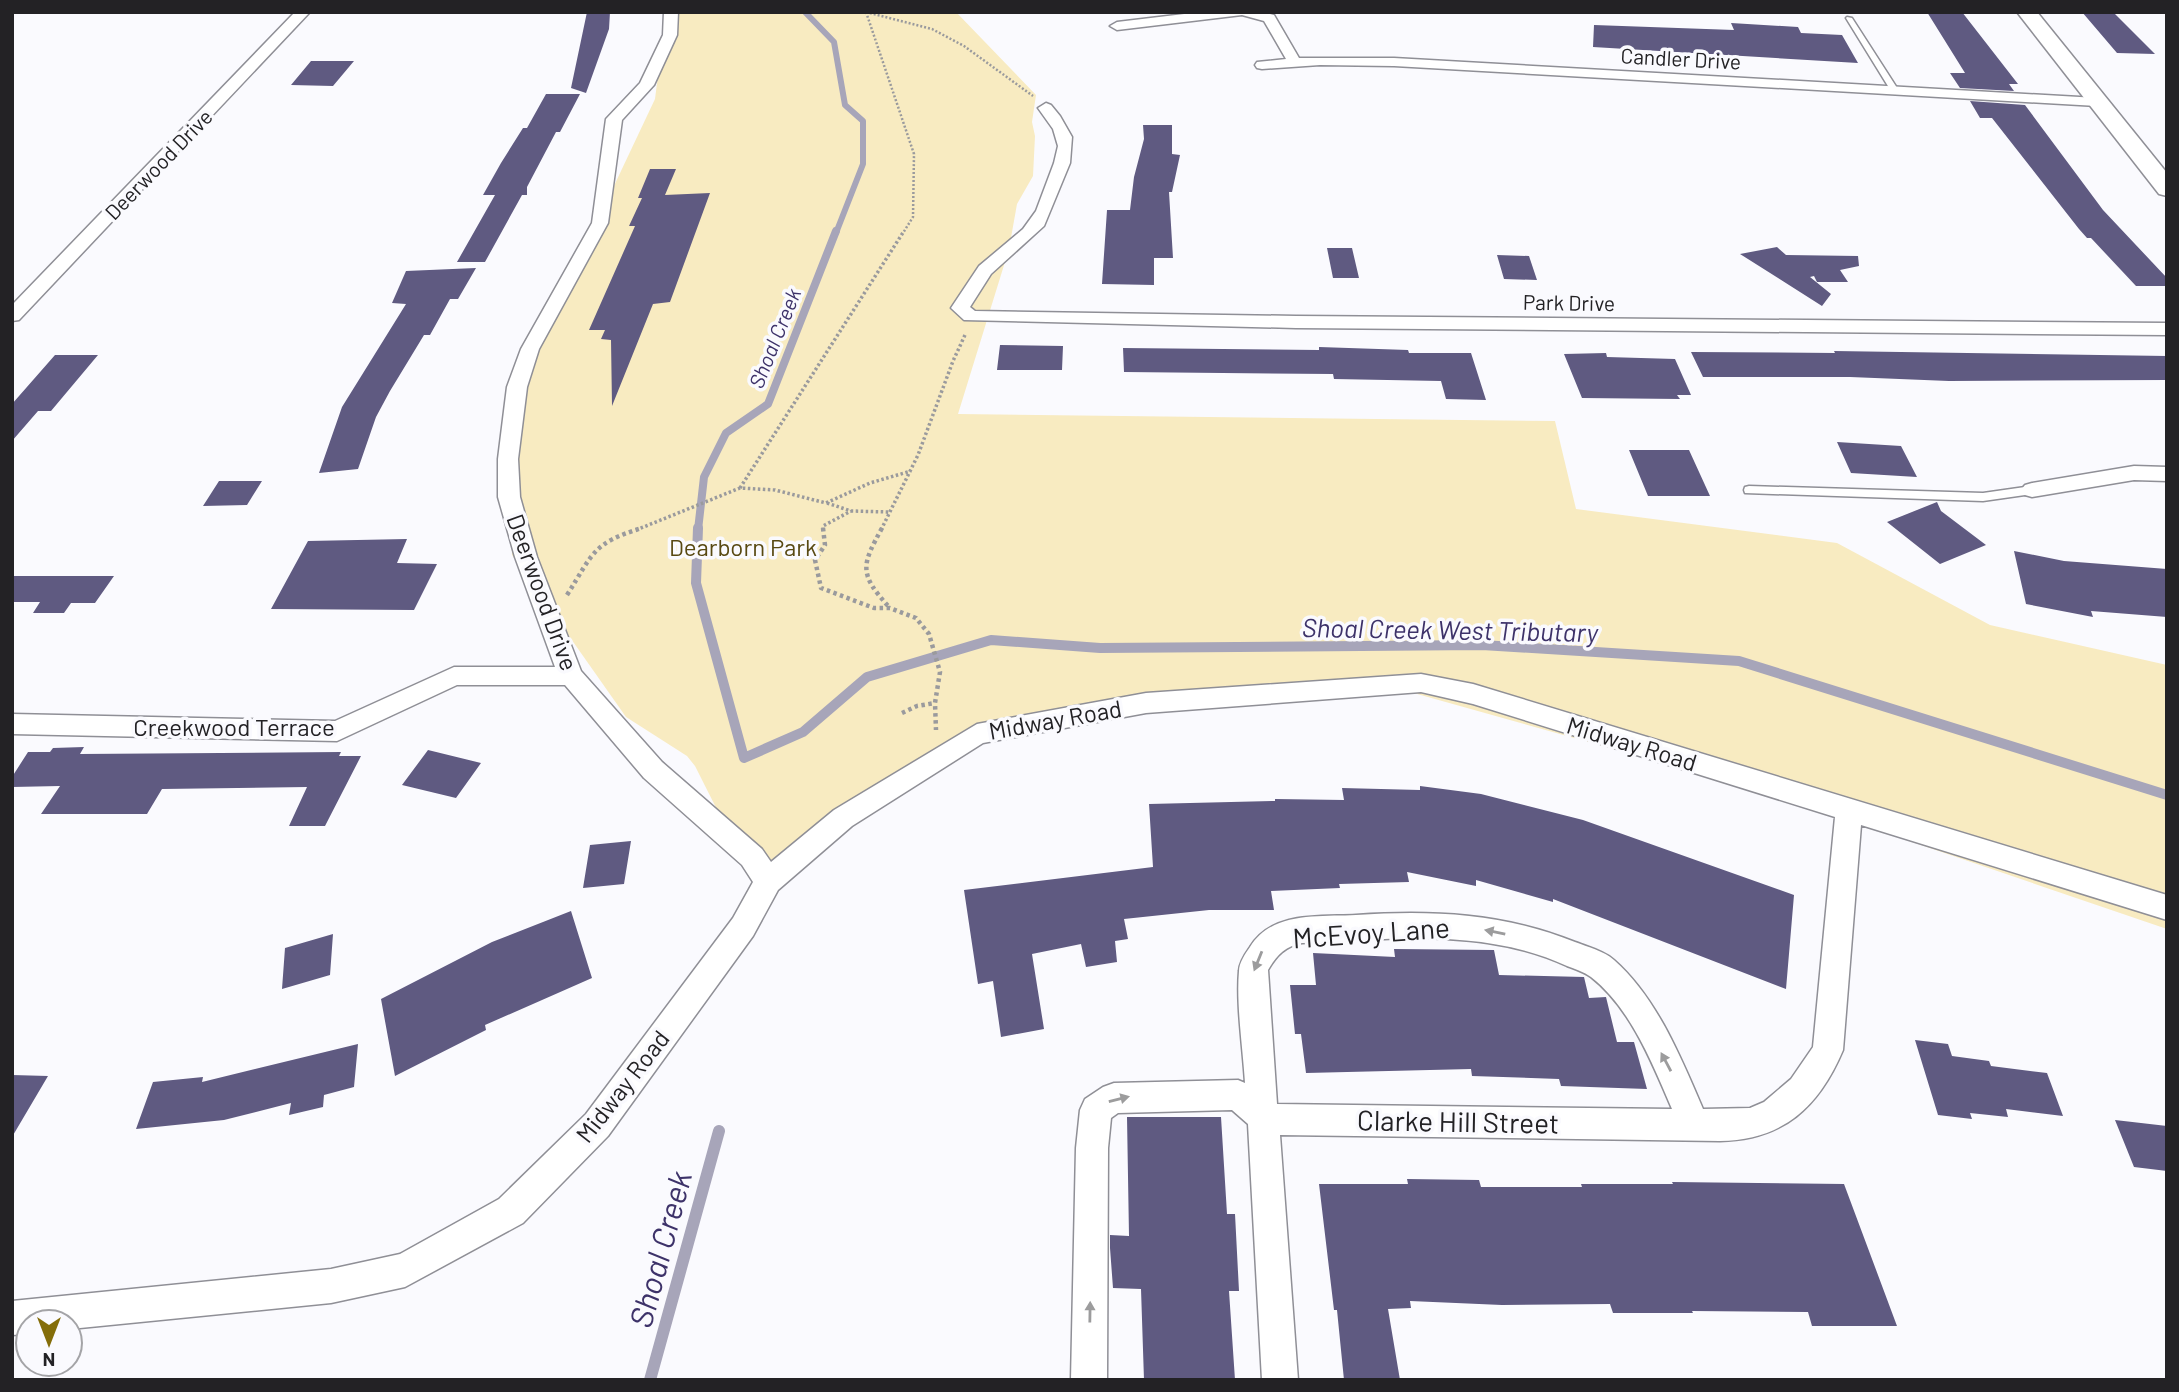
<svg xmlns="http://www.w3.org/2000/svg" width="2179" height="1392" font-family="Barlow,sans-serif">
	<rect width="100%" height="100%" fill="#fafafe"/>
	<path fill="#f8ebc1" d="M666,12H956L1036,95L1032,122L1035,136L1033,176L1017,204L1009,249L958,414L1555,421L1576,509L1837,543L1990,625L2167,665V929L1760,790L1410,692H1174L964,740L776,864L750,875L695,766L687,756L626,717L512,555L507,394L587,243L655,99Z"/>
	<g fill="none" stroke-linecap="round" stroke-linejoin="round">
		<path stroke="#a7a5b9" stroke-width="6" d="M805,12L834,42L845,105L863,121V164L836,233"/>
		<path stroke="#a7a5b9" stroke-width="8" d="M698,530L704,477L726,433L768,404L836,231"/>
		<path stroke="#a7a5b9" stroke-width="10" d="M698,528L696,583L744,758L803,732L867,677L991,640L1100,648L1482,645L1739,661L2167,795"/>
		<path stroke="#a7a5b9" stroke-width="12" d="M650,1380L719,1131"/>
	</g>
	<path fill="#5f5a81" d="M587,12H610L609,29L586,93L571,88Z
		M1927,12H1962L2018,84H2009L2014,91L1960,88L1950,73H1965Z
		M2082,12H2113L2155,54L2117,53Z
		M1731,23L1798,27L1801,33L1842,35L1858,63L1593,47L1594,25L1734,30Z
		M311,61H354L333,86L291,85Z
		M546,94H580L560,132H556L527,187V195H522L485,262H457L495,195H483L501,163L523,128H527Z
		M1970,101L2025,105L2103,210L2167,278V286H2136L2091,238H2087L2079,229L1992,118H1980Z
		M1143,125H1172V154L1180,155L1172,192H1169L1173,258H1154V285L1102,284L1107,210H1130L1134,177L1144,139Z
		M650,169H676L665,195L710,193L670,302L653,304L612,406L611,340L601,339L605,330H589L635,226H629L642,198H638Z
		M1777,247L1786,255L1858,256L1859,266L1840,270L1848,282H1817L1814,276L1810,277L1831,294L1822,306L1740,254Z
		M1327,248H1352L1359,278H1333Z
		M1497,255L1529,256L1537,280L1504,279Z
		M476,268L458,299H450L430,335H424L390,391L376,417L358,469L319,473L342,407L406,304L392,303L406,271Z
		M1000,345L1063,346L1062,370H997Z
		M1319,347L1408,350L1409,353H1471L1486,400L1446,399L1441,381L1334,379L1333,374L1124,372L1123,348L1319,350Z
		M1834,351L2167,356V380L1949,381L1850,377H1703L1691,352L1835,353Z
		M1606,353L1607,357L1675,359L1691,395H1677L1680,399L1582,398L1564,354Z
		M55,355H98L51,411H38L12,441V404Z
		M1837,442L1901,446L1917,477L1851,473Z
		M1629,450H1689L1710,496H1648Z
		M219,481H262L247,505L203,506Z
		M1937,502L1941,511L1986,545L1940,564L1887,522Z
		M407,539L397,563L437,564L414,610L271,609L308,541Z
		M2014,551L2064,561L2167,569V617L2091,611L2093,617L2026,604Z
		M12,576H114L95,603H71L64,613H33L40,602H12Z
		M84,747L80,754L341,752L339,756H361L325,826H289L307,787L162,789L147,814H41L60,786L12,787V777L28,752H50L53,748Z
		M428,750L481,763L456,798L402,785Z
		M1420,786L1481,794L1583,820L1794,895L1786,989L1553,899V902L1476,880V886L1407,872L1409,882L1339,884L1340,888L1271,891L1274,910H1209L1124,919L1128,939L1115,941L1117,962L1086,967L1081,944L1032,954L1044,1029L1001,1037L993,981L978,984L964,890L1153,867L1149,804L1275,801V799L1344,800L1342,788L1420,790Z
		M631,841L624,884L583,888L590,845Z
		M571,911L592,978L485,1025L486,1030L395,1076L381,999L492,942Z
		M333,934L330,975L282,989L285,948Z
		M1394,949L1494,950L1499,975L1584,977L1589,998L1606,997L1617,1042H1634L1647,1089L1561,1086L1559,1079L1472,1076L1471,1069L1306,1073L1301,1034H1295L1290,985H1316L1313,953L1395,957Z
		M1915,1040L1948,1044L1952,1056L1989,1061L1991,1066L2047,1073L2063,1116L2006,1109L2008,1117L1970,1113L1972,1119L1938,1115Z
		M358,1044L354,1087L324,1095L323,1107L289,1115L291,1103L224,1120L136,1129L153,1082L203,1077L202,1082Z
		M12,1075L48,1076L12,1137Z
		M1127,1117H1221L1227,1214H1235L1239,1291H1229L1235,1380H1144L1141,1289L1113,1288L1110,1248V1235L1129,1236Z
		M2115,1120L2167,1126V1171L2134,1167Z
		M1407,1179L1479,1180L1481,1187H1582L1581,1184H1673L1672,1182L1844,1184L1897,1326H1812L1808,1312L1692,1311L1693,1313H1613L1610,1304L1502,1305L1410,1301L1411,1308L1388,1309L1400,1380H1344L1337,1310H1334L1319,1184H1408Z"/>
	<g fill="none" stroke-linecap="round" stroke-linejoin="round">
		<g stroke="#8f8f96" stroke-width="3">
			<path id="lane" d="M1847,17L1852,18L1899,91L1898,93L1891,91L1846,18Z
				M1749,486L1983,493L2032,486L2037,490L2032,494L1983,501L1745,493L1744,490L1745,487Z"/>
		</g>
		<g stroke="#8f8f96" stroke-width="3">
			<path id="street" d="M295,12H310L19,320L12,321V305Z
				M664,12H678L677,35L654,85L622,120L608,223L539,349L527,387L518,459L520,497L537,557L581,671L662,762L762,849L771,862L834,810L977,724L1146,693L1421,674L1473,684L2167,895V920L1861,825L1843,1050C1819,1107 1783,1140 1720,1141L1280,1135L1298,1380H1262L1248,1124L1232,1110L1118,1113L1111,1118L1108,1148L1107,1380H1071L1076,1148L1080,1110L1085,1099L1103,1087L1114,1083L1238,1080L1245,1083C1243,1049 1236,1004 1239,971C1239,963 1245,954 1250,947C1272,911 1319,917 1356,915C1432,910 1504,913 1575,942C1588,947 1604,951 1614,960C1657,998 1681,1058 1703,1109L1750,1108L1764,1102L1791,1079L1813,1047L1835,817L1473,704L1421,692L1146,713L983,743L852,826L778,890L753,936L608,1136L523,1223L405,1287L331,1303L70,1329V1322H28V1334L12,1335V1301L331,1269L400,1254L499,1199L586,1114L733,918L753,882L742,865L644,778L565,685H457L337,741L12,734V714L335,721L454,667H555L515,557L498,497V459L507,387L521,349L592,223L606,119L640,83L663,35ZM1405,938C1460,938 1516,942 1567,966C1575,969 1584,972 1591,977C1631,1008 1653,1065 1672,1109L1277,1104L1268,970C1276,956 1285,946 1302,943Z
				M1201,12H1262L1274,15L1299,58H1394L2097,98L2104,102L2097,106L1394,66L1320,65L1262,69L1257,68L1255,65L1257,62L1286,59L1264,21L1242,15L1117,30L1110,26L1117,22Z
				M1046,103L1051,105L1060,116L1072,137L1070,163L1044,226L991,274L970,307L975,311L1296,316L2167,323V335L1296,328L964,320L951,308L979,266L1023,229L1036,211L1054,163L1058,146L1053,129L1038,108Z
				M2134,466L2167,467V481L2134,480L2032,497L2025,495L2021,490L2025,485L2032,483Z"/>
		</g>
		<g stroke="#8f8f96" stroke-width="3">
			<path id="secondary" d="M2017,12H2037L2167,173V196L2159,194Z"/>
		</g>
		<path stroke="#9a9a9d" stroke-width="2.5" stroke-dasharray="2 2" stroke-linecap="butt" d="M866,12L932,29L964,46L1033,96
			M866,12L914,154L913,217L903,233"/>
		<path stroke="#9a9a9d" stroke-width="3.5" stroke-dasharray="2.5 2.5" stroke-linecap="butt" d="M740,488L904,231
			M827,503L851,511L890,512
			M636,530L740,488L775,490L826,503L870,483L911,471
			M823,530V526L851,511
			M881,530L918,455L953,361L965,335"/>
		<path stroke="#9a9a9d" stroke-width="4.5" stroke-dasharray="3.5 3.5" stroke-linecap="butt" d="M823,528L825,545L815,560L821,588L874,608H890L916,618L929,634L940,672L935,703L936,730
			M882,528C862,565 858,573 889,607
			M567,595C593,554 592,543 642,528
			M902,713L917,706L935,703"/>
		<use href="#lane" fill="#fff" fill-rule="evenodd"/>
		<use href="#street" fill="#fff" fill-rule="evenodd"/>
		<use href="#secondary" fill="#fff" fill-rule="evenodd"/>
	</g>
	<defs><path id="oneway-solid" d="M-6-.8H1V-3.2L6.5 0L1 3.2V.8H-6Z" transform="scale(1.75)"/></defs>
	<g fill="#9c9c9d">
		<use href="#oneway-solid" transform="translate(1495 932) rotate(-168)"/>
		<use href="#oneway-solid" transform="translate(1258 961) rotate(112)"/>
		<use href="#oneway-solid" transform="translate(1666 1062) rotate(-118)"/>
		<use href="#oneway-solid" transform="translate(1119 1099) rotate(-14)"/>
		<use href="#oneway-solid" transform="translate(1090 1312) rotate(-89)"/>
	</g>
	<g text-anchor="middle" dominant-baseline="central" stroke-width="7" stroke-linejoin="round" paint-order="stroke">
		<g font-size="21" fill="#232225" stroke="#fafafe">
			<text transform="translate(1681 58) rotate(3)">Candler Drive</text>
			<text transform="translate(158 164) rotate(-46)">Deerwood Drive</text>
			<text transform="translate(1569 302) rotate(1)">Park Drive</text>
		</g>
		<g font-size="21" font-style="italic" fill="#3d3269" stroke="#fafafe">
			<text transform="translate(774 338) rotate(-68)">Shoal Creek</text>
		</g>
		<g font-size="24" fill="#584912" stroke="#fafafe">
			<text x="743" y="546">Dearborn Park</text>
		</g>
		<g font-size="24" fill="#232225" stroke="#fafafe">
			<text transform="translate(543 592) rotate(70)">Deerwood Drive</text>
			<text transform="translate(1055 719) rotate(-10)">Midway Road</text>
			<text x="234" y="726">Creekwood Terrace</text>
			<text transform="translate(1632 743) rotate(17)">Midway Road</text>
			<text transform="translate(622 1086) rotate(-52)">Midway Road</text>
		</g>
		<g font-size="26" font-style="italic" fill="#3d3269" stroke="#fafafe">
			<text transform="translate(1450 629) rotate(1)">Shoal Creek West Tributary</text>
		</g>
		<g font-size="28" fill="#232225" stroke="#fafafe">
			<text transform="translate(1371 932) rotate(-4)">McEvoy Lane</text>
			<text transform="translate(1458 1121) rotate(1)">Clarke Hill Street</text>
		</g>
		<g font-size="32" font-style="italic" fill="#3d3269" stroke="#fafafe">
			<text transform="translate(659 1249) rotate(-75)">Shoal Creek</text>
		</g>
	</g>
	<rect width="2179" height="1392" fill="none" stroke="#232225" stroke-width="28"/>
	<g transform="translate(49 1343) rotate(180)"><circle r="33" fill="#fafafe" stroke="#a4a4a7" stroke-width="2"/>
	<path d="M0-5L12 26L0 18L-12 26Z" fill="#846d09"/>
	<text y="-10" font-size="19" font-weight="bold" text-anchor="middle" fill="#232225">N</text>
	</g>
</svg>
